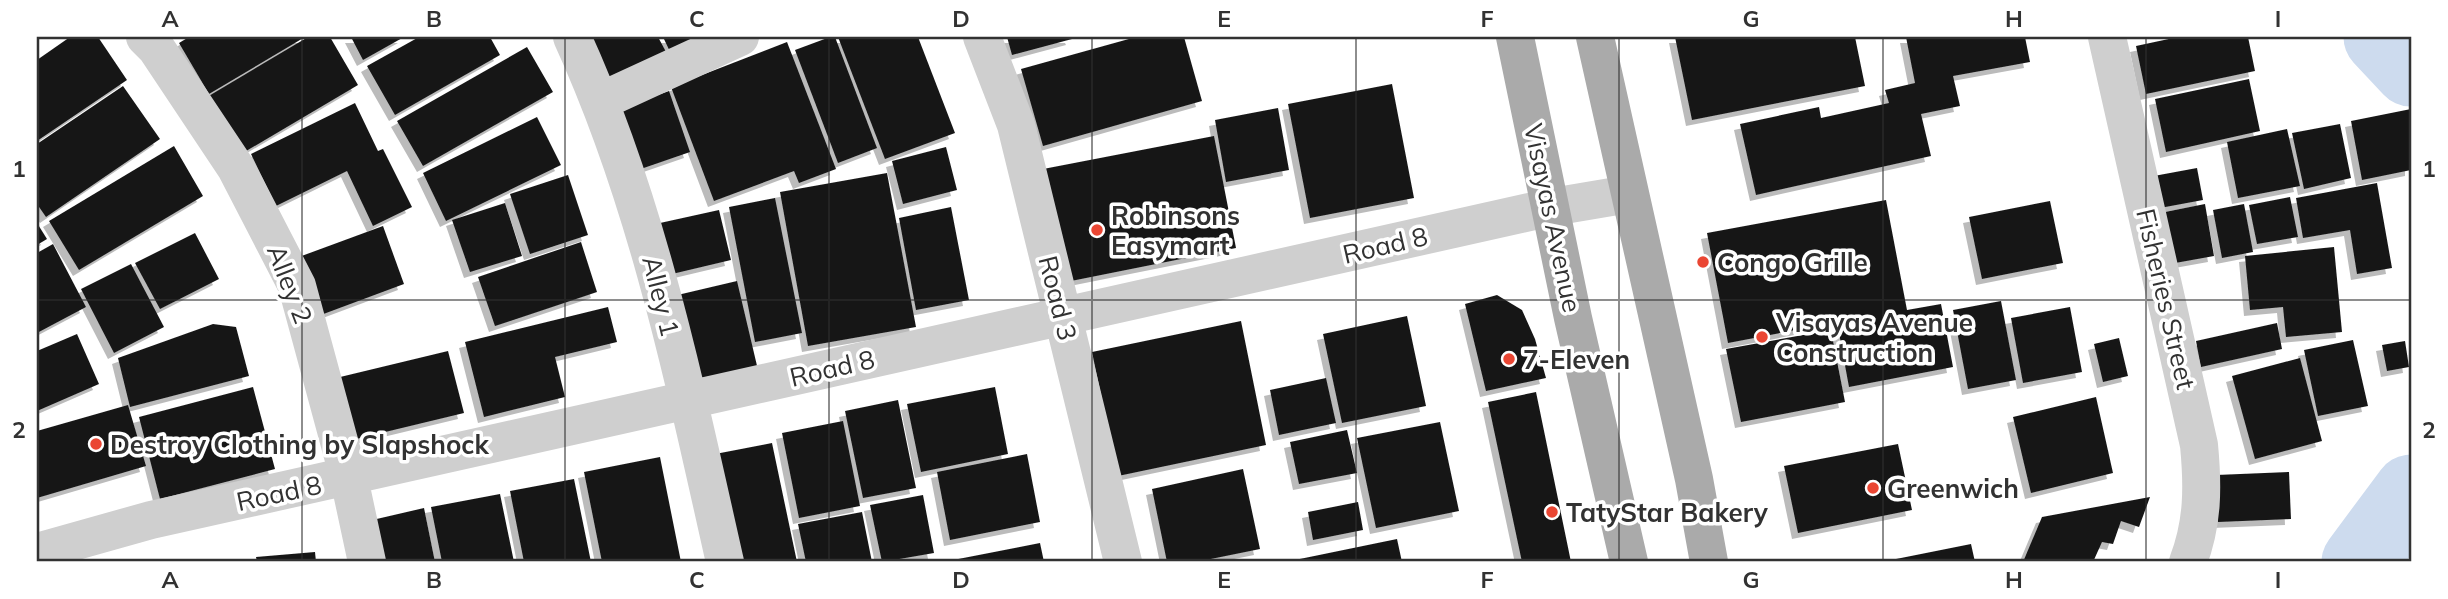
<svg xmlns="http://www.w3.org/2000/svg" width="2448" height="599" font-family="Mulish,sans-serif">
	<defs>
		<filter id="shadow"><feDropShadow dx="-6" dy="6" stdDeviation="0" flood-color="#0004"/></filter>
	</defs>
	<rect width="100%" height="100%" fill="#fff"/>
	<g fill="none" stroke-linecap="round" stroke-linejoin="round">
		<path stroke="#cddbee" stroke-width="75" d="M2381,37L2411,69
			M2359,562L2411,492"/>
	</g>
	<path fill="#191919" filter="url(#shadow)" d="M70,37H98L127,80L37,141V60Z
		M189,37H305L209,94L179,43Z
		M308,37H330L358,85L236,157L202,100Z
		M351,37H404L363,60Z
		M419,37H490L500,55L395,115L367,66Z
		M578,37H658L672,63L609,96Z
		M663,37H728L675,62Z
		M830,37H835L877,148L838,163L795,50Z
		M838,37H918L955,133L885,159Z
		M1007,37H1071L1072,39L1012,55Z
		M1136,37H1184L1202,101L1043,146L1021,69Z
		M1675,37H1855L1865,86L1692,120Z
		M1906,37H2025L2030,62L1953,76L1960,106L1921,114L1931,156L1756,195L1740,124L1819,107L1821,118L1889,103L1885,90L1915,83Z
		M2178,37H2248L2255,71L2146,94L2136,46Z
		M787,42L836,169L799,183L794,171L714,201L671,87Z
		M527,47L553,92L423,166L397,121Z
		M2249,79L2260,131L2166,152L2155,99Z
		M1392,84L1414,198L1310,218L1288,104Z
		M123,86L160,139L46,217L37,204V144Z
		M669,91L690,152L635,171L615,110Z
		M355,103L378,151L383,149L412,207L373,226L347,171L276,206L251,154Z
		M1278,108L1289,170L1226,182L1215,120Z
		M2411,109V170L2362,180L2351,121Z
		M537,117L561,165L446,221L423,173Z
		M2340,124L2351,178L2304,189L2292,133Z
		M2287,129L2300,186L2238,198L2227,142Z
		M1214,136L1236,248L1061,283L1038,170Z
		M174,146L203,196L79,270L49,221Z
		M946,147L957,190L903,204L892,161Z
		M2197,168L2203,200L2149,210L2143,178Z
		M887,173L916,327L808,346L780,192Z
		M568,175L588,235L530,254L510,194Z
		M2377,183L2392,268L2357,274L2350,230L2303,238L2296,198Z
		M2290,197L2298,237L2257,244L2249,205Z
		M775,198L802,333L755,342L729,207Z
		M1886,200L1907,310L1941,304L1953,367L1849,387L1837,322L1728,343L1707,233Z
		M2050,201L2063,263L1982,279L1969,217Z
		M505,203L522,256L470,272L452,220Z
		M2205,204L2214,256L2164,265L2155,214Z
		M2244,204L2253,252L2222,258L2213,210Z
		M951,207L969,300L916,310L899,218Z
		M719,210L731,260L672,274L660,223Z
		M37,223L47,239L37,245Z
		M383,226L404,284L310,319L288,261Z
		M195,233L219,279L160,309L135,263Z
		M581,242L597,292L495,326L478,277Z
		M53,244L86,307L37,333V253Z
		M2334,247L2342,332L2286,337L2283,307L2250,310L2245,256Z
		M131,264L164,327L114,353L81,289Z
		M737,281L758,370L690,385L669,297Z
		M1497,295L1522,310L1535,339L1546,378L1486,391L1465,304Z
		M2001,301L2016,380L1968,389L1953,310Z
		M608,307L617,342L555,357L565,397L484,417L465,342Z
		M2070,307L2082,372L2023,383L2011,318Z
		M1407,316L1426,406L1342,423L1323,334Z
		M1241,321L1266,445L1118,476L1092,352Z
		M2277,323L2282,349L2201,367L2196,341Z
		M213,324L236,327L249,376L130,407L118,358Z
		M1831,330L1845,402L1741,422L1726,349Z
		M77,334L99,384L37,411V351Z
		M2119,338L2128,376L2103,382L2094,344Z
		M2353,340L2368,406L2318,416L2304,350Z
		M2405,341L2409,367L2387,371L2382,345Z
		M448,351L464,413L352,440L336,378Z
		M2300,358L2322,441L2255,459L2232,376Z
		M1326,378L1336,423L1279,435L1270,390Z
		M253,387L275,469L160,499L139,417Z
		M995,387L1008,454L921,472L907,404Z
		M1536,392L1571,562H1522L1488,402Z
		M2096,397L2113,473L2031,493L2013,417Z
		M898,400L916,488L863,498L845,411Z
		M128,405L146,466L37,498V431Z
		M843,421L860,506L799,518L782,433Z
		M1440,422L1459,511L1376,528L1357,438Z
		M1347,430L1357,473L1299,484L1290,442Z
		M772,443L797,562H732L710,455Z
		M1898,444L1912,510L1798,533L1784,466Z
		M1027,454L1040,522L950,540L937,472Z
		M660,457L681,562H602L584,472Z
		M1243,469L1260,549L1196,562H1167L1152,489Z
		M2289,472L2291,519L2218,522L2216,475Z
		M574,479L591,562H524L510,491Z
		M500,494L514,562H442L431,507Z
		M923,495L934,553L882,562L870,505Z
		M2150,497L2139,527L2121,521L2113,544L2102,542L2093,562H2023L2042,517Z
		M1358,502L1363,530L1313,540L1308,512Z
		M424,508L435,562H376L368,521Z
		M862,512L872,562H806L798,524Z
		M1397,539L1402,562H1290V561Z
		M1040,543L1044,562H948V561Z
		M1971,544L1975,562H1886V561Z
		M315,552L316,562H257L256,557Z"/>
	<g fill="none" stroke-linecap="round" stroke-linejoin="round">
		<path stroke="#cfcfcf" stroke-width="38" d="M145,37L156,48L236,168L297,286L349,478L367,562
			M572,37C648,203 685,385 725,562
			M982,37L1016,125L1123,562
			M2107,37L2199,445C2203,487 2203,523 2188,562
			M601,101L740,37
			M37,552L151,520L1552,207L1629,194"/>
		<path stroke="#aaa" stroke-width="38" d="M1515,37L1573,318L1629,562
			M1595,37L1694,479L1709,562"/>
	</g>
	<path fill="none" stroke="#323232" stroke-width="2" stroke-opacity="0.55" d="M302,37V562M565,37V562M829,37V562M1092,37V562M1356,37V562M1619,37V562M1883,37V562M2146,37V562M37,300H2411"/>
	<g fill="#ea4633" stroke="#fff" stroke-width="2.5">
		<circle cx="1097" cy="230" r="7"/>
		<circle cx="1703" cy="262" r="7"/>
		<circle cx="1762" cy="337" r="7"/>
		<circle cx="1509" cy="359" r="7"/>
		<circle cx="96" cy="444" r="7"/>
		<circle cx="1873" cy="488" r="7"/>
		<circle cx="1552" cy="512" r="7"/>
	</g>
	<g text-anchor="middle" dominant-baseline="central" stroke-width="7" stroke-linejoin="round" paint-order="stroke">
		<g font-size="26" font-weight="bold" fill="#323232" stroke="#fff" text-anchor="start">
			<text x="1111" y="215">Robinsons<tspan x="1111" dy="30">Easymart</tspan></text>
			<text x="1717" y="262">Congo Grille</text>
			<text x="1776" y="322">Visayas Avenue<tspan x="1776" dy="30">Construction</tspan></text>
			<text x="1523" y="359">7-Eleven</text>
			<text x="110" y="444">Destroy Clothing by Slapshock</text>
			<text x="1887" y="488">Greenwich</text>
			<text x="1566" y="512">TatyStar Bakery</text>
		</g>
		<g font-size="26" fill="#323232" stroke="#fff">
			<text transform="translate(1553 218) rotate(78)">Visayas Avenue</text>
			<text transform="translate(1385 245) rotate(-13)">Road 8</text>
			<text transform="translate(290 284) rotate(69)">Alley 2</text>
			<text transform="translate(661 296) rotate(76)">Alley 1</text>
			<text transform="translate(1058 298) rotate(76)">Road 3</text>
			<text transform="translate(2166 299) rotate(77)">Fisheries Street</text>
			<text transform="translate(832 368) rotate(-13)">Road 8</text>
			<text transform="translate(279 493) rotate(-12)">Road 8</text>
		</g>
	</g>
	<rect width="2448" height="599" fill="none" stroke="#ffffff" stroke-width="77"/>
	<rect x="38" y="38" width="2372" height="522" fill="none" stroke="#323232" stroke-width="2.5"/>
	<g font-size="23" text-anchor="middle" font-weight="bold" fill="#323232">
		<text x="170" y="27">A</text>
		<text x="434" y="27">B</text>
		<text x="697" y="27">C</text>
		<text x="961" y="27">D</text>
		<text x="1224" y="27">E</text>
		<text x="1487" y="27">F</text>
		<text x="1751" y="27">G</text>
		<text x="2014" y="27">H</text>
		<text x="2278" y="27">I</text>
		<text x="19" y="177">1</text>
		<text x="2429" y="177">1</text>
		<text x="19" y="438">2</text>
		<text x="2429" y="438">2</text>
		<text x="170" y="588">A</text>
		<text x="434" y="588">B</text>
		<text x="697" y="588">C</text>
		<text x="961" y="588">D</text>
		<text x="1224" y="588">E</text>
		<text x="1487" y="588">F</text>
		<text x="1751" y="588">G</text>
		<text x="2014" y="588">H</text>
		<text x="2278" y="588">I</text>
	</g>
</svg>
